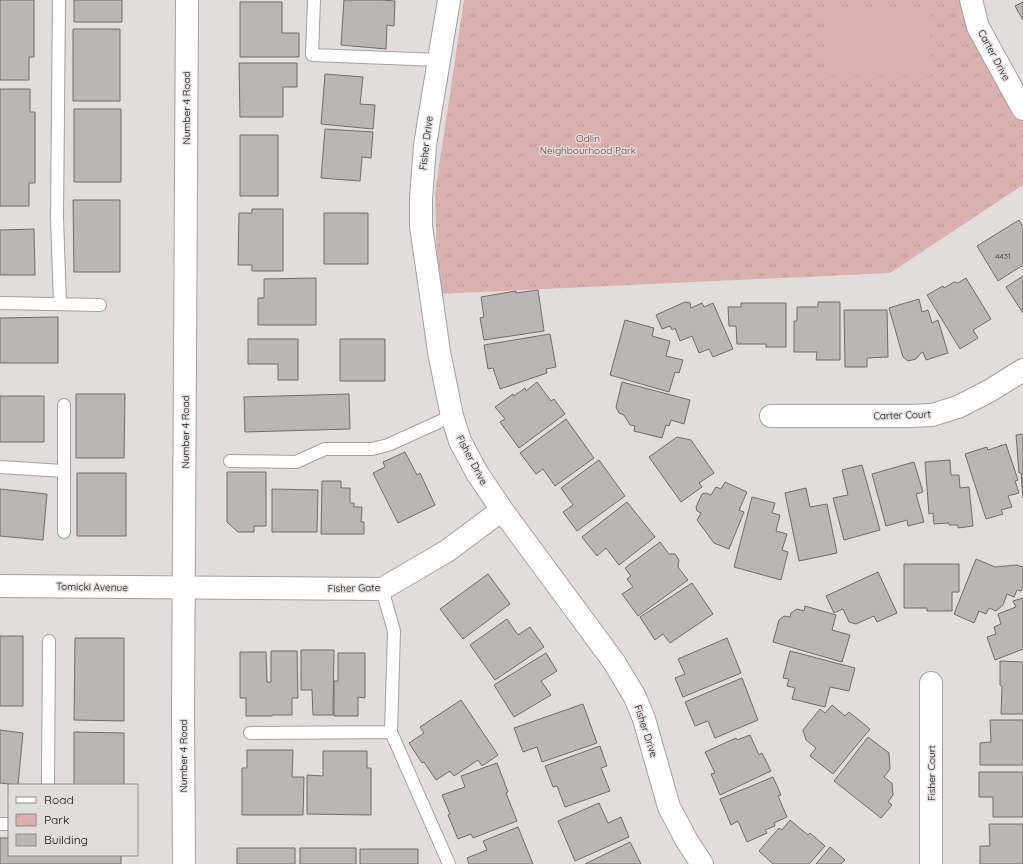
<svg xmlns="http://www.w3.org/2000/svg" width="1023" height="864" font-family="Quicksand,sans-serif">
	<defs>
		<pattern id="park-tufts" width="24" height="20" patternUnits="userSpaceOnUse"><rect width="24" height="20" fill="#dbb1af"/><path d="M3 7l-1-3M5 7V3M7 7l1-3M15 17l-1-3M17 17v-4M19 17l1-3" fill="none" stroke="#bb9796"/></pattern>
	</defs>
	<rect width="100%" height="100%" fill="#e2dddd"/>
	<path fill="url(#park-tufts)" d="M464,0H964L974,33L1023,122V185L890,273L438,294L435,193Z"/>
	<path fill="#dbb1af" d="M824,7H930V76H824Z"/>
	<path fill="#bab6b6" stroke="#6f6c6c" d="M0,0H34V57H29V80H0Z
		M74,0H122V22H74Z
		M344,0H381L395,1L394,26L387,25L386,49L341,45Z
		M240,2H282V33H299V57H240Z
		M1023,2V20L1015,6Z
		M73,29H120V101H73Z
		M239,63H297V87H283V117H240Z
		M325,74L363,77L360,104L375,105L373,129L321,124Z
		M0,89H30V112H35V183H29V206H0Z
		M74,109H121V182H74Z
		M325,129L373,132L371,158L362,157L360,181L321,178Z
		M240,135H278V196H240Z
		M73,200H120V272H74Z
		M252,209H283V271H252V265H238L239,213H252Z
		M324,213H368V264H324Z
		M1019,220L1023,227V265L998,281L977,246Z
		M34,229L35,275H0V230Z
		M1023,276V313L1006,287Z
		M316,278V325H258V298H264V279Z
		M966,278L991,319L973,330L978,338L960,349L927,295L943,286L944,288L954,282L958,283Z
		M538,290L544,331L484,340L480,318L484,317L481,297L516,291V293Z
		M919,299L922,312L928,310L932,323L938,320L948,353L926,360L923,352L921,353L916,359L908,361L903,357L889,308Z
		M685,302L690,303L691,308L702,303L704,307L713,303L733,349L713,357L709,349L699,353L692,336L680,341L675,328L672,330L670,326L662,329L656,315Z
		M818,302H840V360H816L817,352H794V321H797V307H818Z
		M741,303H786V347H766V344H737L736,326H729L728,307H741Z
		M844,310H887L888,357L867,358V367H845Z
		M58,317V363H0V318Z
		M625,320L654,328L652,336L670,341L666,356L683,360L679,373L675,372L669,392L610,375Z
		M550,334L556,367L546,369L547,373L500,389L493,368L488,369L484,345Z
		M248,339H298V380H278V364H248Z
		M340,339H385V381H340Z
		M537,382L551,401L554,399L565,414L519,448L500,422L505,419L495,407L513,394L514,396L525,388L526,391Z
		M622,382L690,400L684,424L671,420L669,426L666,425L662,438L634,431L635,426L630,425L624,415L619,413L616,407Z
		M76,394H125L124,458H76Z
		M349,394L350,429L245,432L244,397Z
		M0,396H44V442H0Z
		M566,419L594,458L555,486L543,469L536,474L520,453Z
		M1023,434V498L1021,473H1019L1016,435Z
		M677,437L691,440L714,473L699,483L702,487L681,502L649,457Z
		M1006,444L1018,480L1015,481L1019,493L1008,496L1012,507L1001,510L1003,514L986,519L965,454L987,447L988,450Z
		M405,452L417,475L420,473L435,505L398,523L373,473L385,467L383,462Z
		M599,460L625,496L577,531L563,512L573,505L561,488Z
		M950,460L951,475H959L960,488L969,487L973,526L958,528V525H949V523L934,524L933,513L929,514L925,462Z
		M914,462L923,492L916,494L924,522L908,526L907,520L886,526L872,474Z
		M862,465L880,530L844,540L833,498L848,495L842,470Z
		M227,472H266V526H254V532H238L227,522Z
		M77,473H126V536H77Z
		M322,481H341V488H350V503H354V507H362L361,522H364V534H321Z
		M725,482L747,492L739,510L744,512L729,549L714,543L697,520L701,513L697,511L696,507L702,494L706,493L711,495L716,487L721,489Z
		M806,488L810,507L827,504L837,553L799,561L785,493Z
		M0,489L47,494L43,540L0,536Z
		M272,489L318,490L317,532H272Z
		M752,497L775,503L772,513L780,515L776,531L787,534L782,550L788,552L781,580L734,567Z
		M627,502L655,537L619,565L606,548L597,556L582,537Z
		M660,542L669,554H675L679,560L678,567L688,580L638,616L622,594L633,587L627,579L631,576L625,568Z
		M976,559L995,567L1017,565L1023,567V586L1021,591L1017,590L1014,597L1007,594L1003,605L996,611L989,608L986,614L979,611L974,623L954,614Z
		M904,564H959V592H952V611H927V608H904Z
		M878,572L897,613L877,622L874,616L856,624L849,622L843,609L834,613L826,596Z
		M488,574L510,604L463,639L440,609Z
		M692,583L713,614L670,643L663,634L655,640L640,617Z
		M1023,598V649L995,660L987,637L996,634L994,627L1001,624L998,614L1016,607L1013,601Z
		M805,606L836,615L832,630L850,635L842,662L773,642L779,620L784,616L790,617L791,613L797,609L804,611Z
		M507,619L518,635L530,627L544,647L495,680L470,645Z
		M0,636H23V706H0Z
		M75,638H124V721L74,720Z
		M727,638L741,673L683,697L675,678L685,674L678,659Z
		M301,650H334L333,715H313L312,690H301Z
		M271,651H297L298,698H292V715H272V716H246V698H240V652H266L267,682H271Z
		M790,651L855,668L849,691L830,687L825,707L792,699L795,688L787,686L789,679L783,678Z
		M338,653H365V698L358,697V716H334V681H338Z
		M546,653L557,671L541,681L551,695L514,717L494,685Z
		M1000,661L1023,662V714H1001L1002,686L1000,685Z
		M742,678L758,720L715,738L708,721L695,726L685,702Z
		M461,700L498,755L482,766L478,760L454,776L450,771L436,780L424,762L422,763L409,743L424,733L420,727Z
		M583,704L597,743L542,762L537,747L523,752L514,728Z
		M832,705L845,716L849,712L870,729L833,774L810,756L816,748L806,740L803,730L820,709L825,713Z
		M990,720H1023V765H980V743L991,742Z
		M0,730L23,733L18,785L0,783Z
		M74,732L124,733V785H74Z
		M750,735L759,755L762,753L771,771L720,795L711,774L715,773L705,752L736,738L737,740Z
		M868,737L889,753L890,769L884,777L892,783L893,795L888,802L892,805L881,818L834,781Z
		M600,746L607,766L601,768L610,791L565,807L557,786L553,787L545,766Z
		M247,750H293L292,777H304L303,815H242V768H247Z
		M323,751H367V768H371V815L307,814V775L323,776Z
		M497,763L508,792L506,793L517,821L473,838L471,834L458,839L448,815L450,814L442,795L465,787L461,776Z
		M979,772H1023V817H993V797H979Z
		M773,777L781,795L778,796L787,817L774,823L775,826L765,830L767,833L747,842L738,821L731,825L720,799Z
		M599,803L608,823L621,817L629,837L575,861L558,821Z
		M790,820L808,835L810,833L825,846L809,864H773L759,851L779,828L782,830Z
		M989,824H1023V864H980V846H990Z
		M518,827L533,864H469L467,858L487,850L483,841Z
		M0,838H9V855H121V864H0Z
		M630,842L641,864H585Z
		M830,847L845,860L841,864H816Z
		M237,848H295V864H237Z
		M300,848H356V864H300Z
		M360,849H418V864H360Z"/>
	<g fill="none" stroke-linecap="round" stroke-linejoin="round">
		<g stroke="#a4a0a0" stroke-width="14">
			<path id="lane" d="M59,0L57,218L60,303
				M314,0L312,55L439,60
				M0,303L100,305
				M64,405V532
				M230,461L296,462L325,449H372L388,445L452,416
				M0,467L63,471
				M382,589L394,631L391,732L449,864
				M250,733L391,732
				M48,785L49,641
				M0,824H9"/>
		</g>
		<g stroke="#a4a0a0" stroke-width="24">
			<path id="street" d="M449,0L429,120L425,146L421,199V226L431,295L439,352L452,416L460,441L477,473L502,510L614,662L635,697L644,719L669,807L687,841L702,864
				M971,0L978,27L1023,109
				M771,416H909L932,415L958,407L991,390L1023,370
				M0,586L382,589L447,551L502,510
				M931,864V683"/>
		</g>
		<g stroke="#a4a0a0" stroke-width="24">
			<path id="secondary" d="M184,864L183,713L187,0"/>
		</g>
		<use href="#lane" stroke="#fff" stroke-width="12"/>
		<use href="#street" stroke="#fff" stroke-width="22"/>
		<use href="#secondary" stroke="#fff" stroke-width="22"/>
	</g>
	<g text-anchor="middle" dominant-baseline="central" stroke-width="3" stroke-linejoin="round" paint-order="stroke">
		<g font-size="8" fill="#3b3a3a">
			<text x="1003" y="256">4431</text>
		</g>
		<g font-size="10" fill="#111010" stroke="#e2dddd">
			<text transform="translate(994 55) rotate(62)">Carter Drive</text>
			<text transform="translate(186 108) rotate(-90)">Number 4 Road</text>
			<text transform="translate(426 143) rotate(-83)">Fisher Drive</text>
			<text transform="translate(902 415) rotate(-2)">Carter Court</text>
			<text transform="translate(185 432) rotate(-90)">Number 4 Road</text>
			<text transform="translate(472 460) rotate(62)">Fisher Drive</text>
			<text transform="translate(92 587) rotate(1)">Tomicki Avenue</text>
			<text transform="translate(354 588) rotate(-1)">Fisher Gate</text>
			<text transform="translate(646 731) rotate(72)">Fisher Drive</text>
			<text transform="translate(183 756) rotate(-90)">Number 4 Road</text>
			<text transform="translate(931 773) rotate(-90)">Fisher Court</text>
		</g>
		<g font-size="10" fill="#773536" stroke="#e2dddd">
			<text x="588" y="138">Odlin<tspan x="588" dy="12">Neighbourhood Park</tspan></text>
		</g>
	</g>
	<rect x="8" y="784" width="130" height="72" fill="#e2dddd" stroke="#8e8b8b"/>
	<rect x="16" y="797" width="20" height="6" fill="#ffffff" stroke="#8e8b8b"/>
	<text x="44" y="804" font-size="12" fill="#111010">Road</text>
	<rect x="16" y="814" width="20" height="12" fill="url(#park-tufts)" stroke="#8e8b8b"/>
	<text x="44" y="824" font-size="12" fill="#111010">Park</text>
	<rect x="16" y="834" width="20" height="12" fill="#bab6b6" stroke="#8e8b8b"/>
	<text x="44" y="844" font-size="12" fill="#111010">Building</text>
</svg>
